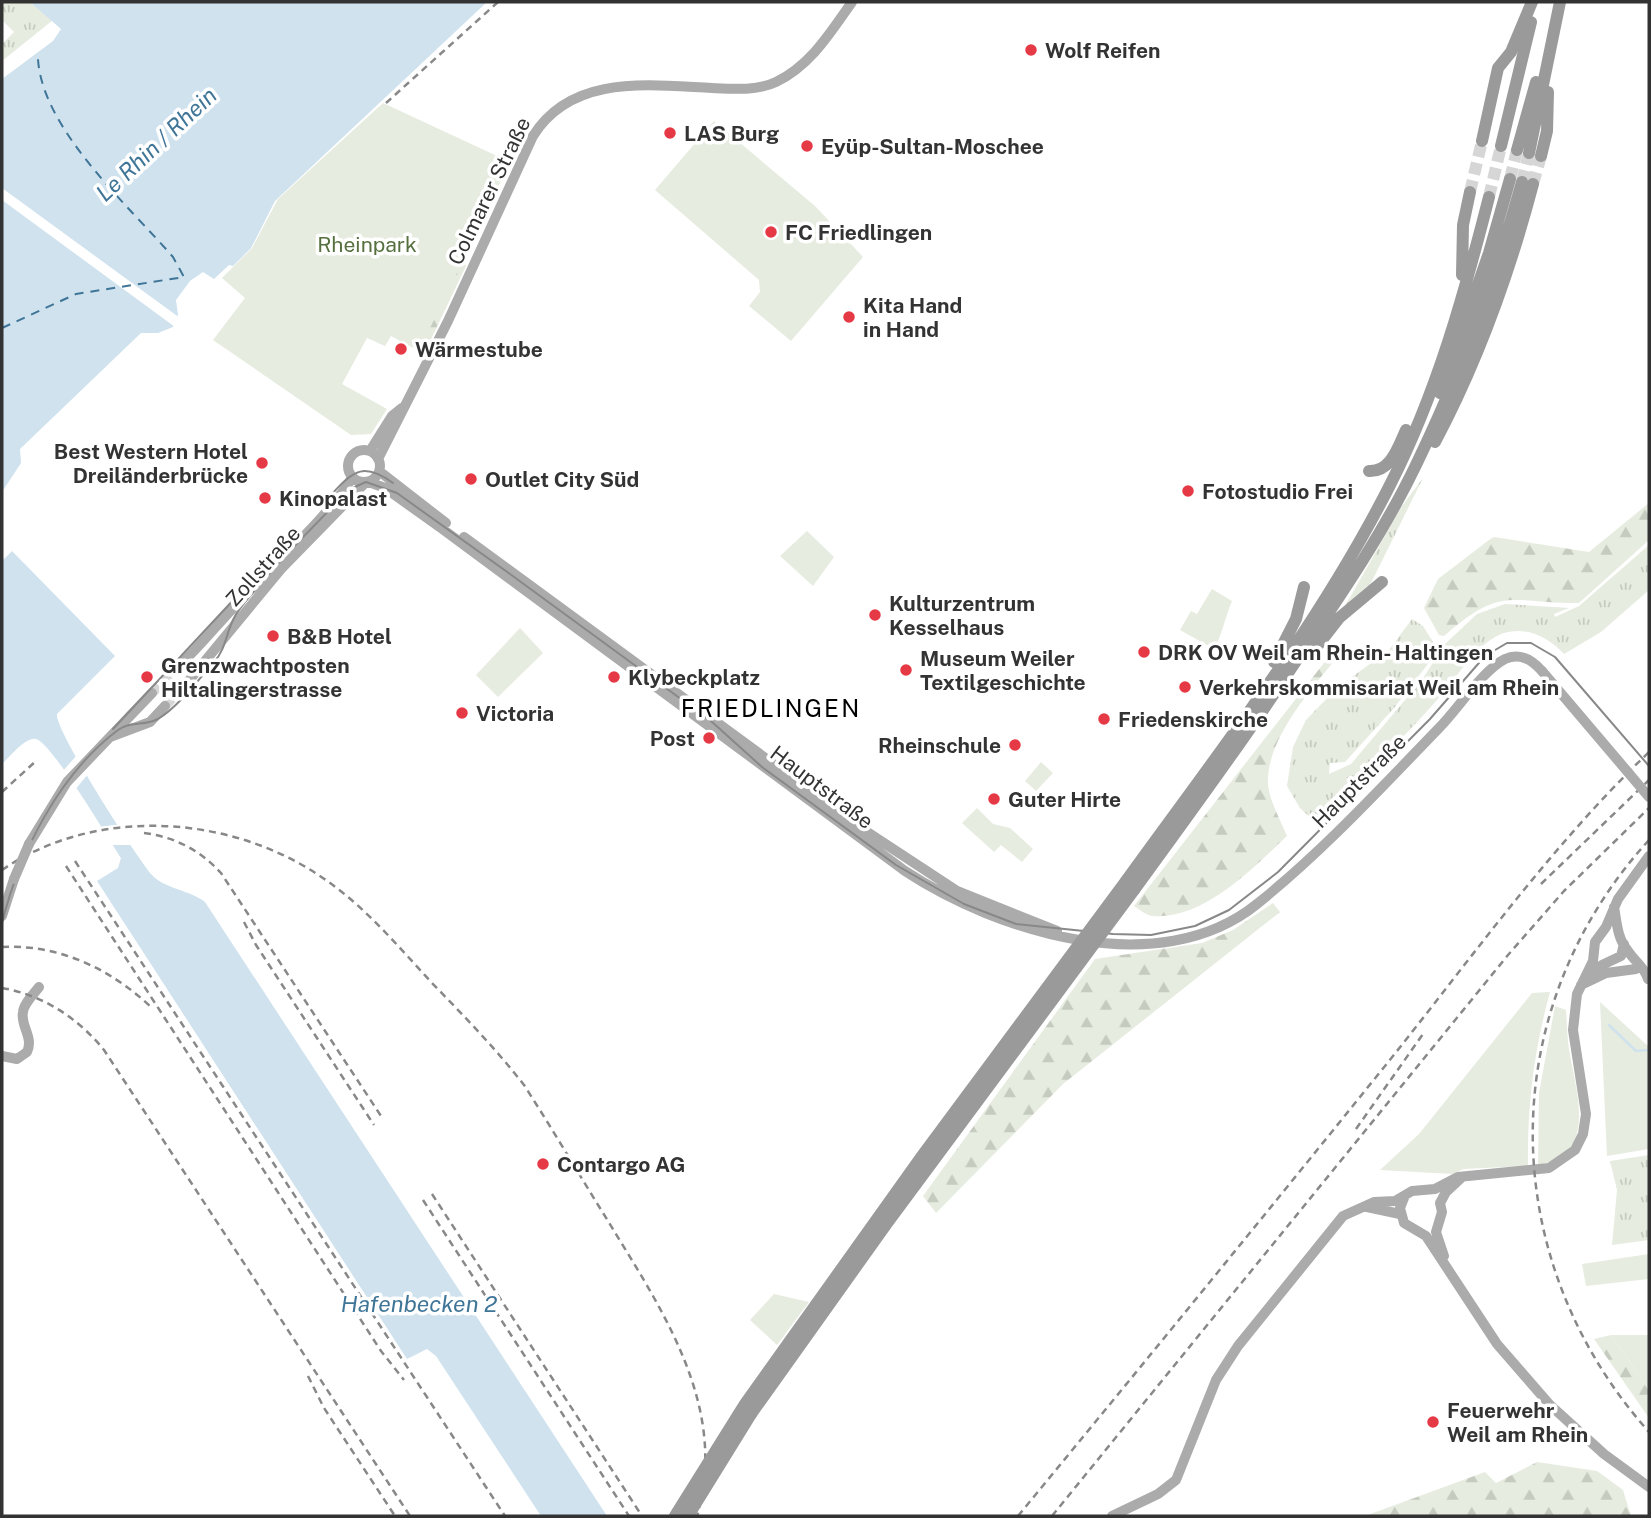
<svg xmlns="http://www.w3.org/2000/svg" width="1651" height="1518" font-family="'Public Sans',sans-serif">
	<defs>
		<pattern id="grass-tufts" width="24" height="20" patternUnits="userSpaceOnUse" patternTransform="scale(1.75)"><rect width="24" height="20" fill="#e6ecdf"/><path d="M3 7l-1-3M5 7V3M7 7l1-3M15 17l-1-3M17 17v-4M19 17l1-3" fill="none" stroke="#c6cbc0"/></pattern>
		<pattern id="forest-firs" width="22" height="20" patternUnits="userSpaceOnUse" patternTransform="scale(1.75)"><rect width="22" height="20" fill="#e6ecdf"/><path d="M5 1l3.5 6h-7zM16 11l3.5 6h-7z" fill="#c6cbc0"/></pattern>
	</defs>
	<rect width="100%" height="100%" fill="#fff"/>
	<path fill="url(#grass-tufts)" d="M2,2H30L53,20L2,61V44L14,32L2,20Z
		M1423,478L1371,583L1345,606L1402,506Z
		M1649,545V590L1601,632L1564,654C1548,637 1525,625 1501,634C1473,646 1457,679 1437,700C1405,737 1369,770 1335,805L1331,802L1313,820L1300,808L1287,786L1293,747L1306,720L1337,688L1389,650L1412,619L1423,626L1436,647L1434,656L1394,708L1345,762L1330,763L1329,774L1351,764L1422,680L1444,645L1477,614L1505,604L1569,608L1554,614L1555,617L1579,606Z
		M1649,1155V1240L1612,1245L1617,1190L1610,1161Z"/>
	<path fill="url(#forest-firs)" d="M459,254L466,266L424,354L411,340Z
		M1649,503V540L1579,603C1509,603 1502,585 1444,636L1439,635L1424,608L1438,579L1489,540L1494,537L1589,552Z
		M1327,659L1334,661C1308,693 1266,741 1268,784C1269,800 1281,821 1287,836C1254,867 1204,920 1153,916C1147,916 1139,909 1134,906Z
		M1273,903L1280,912L1063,1084L936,1213L923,1196L1095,959L1202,943L1233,930Z
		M1611,1335L1649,1390V1418L1594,1339Z
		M1537,1462L1597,1471L1623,1490L1631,1516H1365L1485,1472L1496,1483Z"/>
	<path fill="#e6ecdf" d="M383,103L510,162L419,351L391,336L385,346L367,338L342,384L387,409L371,434L351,435L213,340L245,298L222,278L252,248L278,199Z
		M714,121L815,206L863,257L791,341L749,306L760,292L759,280L655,190Z
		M807,531L834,557L813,586L780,556Z
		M1212,589L1232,601C1225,617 1223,633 1214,649L1180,630L1191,611L1197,614Z
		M520,628L543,653L498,697L476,675Z
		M1041,762L1053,773L1036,791L1025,781Z
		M977,808L993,824L1010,828L1033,849L1022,862L1001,845L994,852L962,823Z
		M1550,992C1534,1050 1527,1106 1528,1166L1463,1169L1453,1174L1380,1170L1419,1134L1532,993Z
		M1600,1002L1649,1047V1149L1607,1156Z
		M1555,1006L1566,1010C1567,1023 1567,1036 1569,1049C1575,1090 1600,1154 1538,1165L1539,1093Z
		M1649,1254V1279L1586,1286L1582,1264Z
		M774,1294L809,1302L777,1345L750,1320Z
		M1611,1335H1649V1390Z"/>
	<path fill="#cfe2ee" d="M30,2H487L275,201L251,248L233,266L229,265L214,279L203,272L190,281L176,300L178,315L173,327L158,333H141L20,449L21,463L2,492V79L53,41L61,29Z
		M12,551L115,656L57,714C54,729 137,858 152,875C165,889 190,890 205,902L607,1516H541L436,1356L427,1349L407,1359L97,881L118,868L121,858C109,840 52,743 36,739C25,737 10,757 2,764V561Z"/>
	<path fill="#fff" d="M2,188L180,318L175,327L2,200Z
		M77,755L89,773L74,791L62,772Z
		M124,824L138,845H109L97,827Z"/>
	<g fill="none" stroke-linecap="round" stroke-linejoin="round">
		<path stroke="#cfe2ee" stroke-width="2.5" d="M1609,1025L1636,1051L1647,1050"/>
		<path stroke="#3f7597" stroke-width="2" stroke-dasharray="9 7" stroke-linecap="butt" d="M2,328L76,294L184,277L173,257C128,205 42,129 38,59"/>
		<path stroke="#d6d6d6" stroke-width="10" stroke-dasharray="10 5" stroke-linecap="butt" d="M152,693L180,665
			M165,706L191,678"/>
		<path stroke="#d6d6d6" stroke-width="12" stroke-dasharray="12 6" stroke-linecap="butt" d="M1510,179L1517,150
			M1522,182L1529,153
			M1533,184L1541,156
			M1470,192L1482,141
			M1489,197L1501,146"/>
		<path stroke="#ababab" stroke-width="10" d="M348 466a16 16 0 1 1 32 0a16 16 0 1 1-32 0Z
			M370,451L392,416L402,408
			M378,459L448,321L533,136C572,74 648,85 712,88C732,89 757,91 776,82C811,65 830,33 852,2
			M379,471L446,523
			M369,482L385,488L441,528L905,871C998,932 1159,983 1257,904C1322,852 1381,788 1439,728C1457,710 1483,670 1505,659C1520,652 1532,660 1542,671
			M464,537L858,826L957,891L1057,931
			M180,665C200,646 216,626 235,606C273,564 321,526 352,478
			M191,678L281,569L366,482
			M110,737L150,722L165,706
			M29,844L67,782L152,693
			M1614,907C1617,923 1617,938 1628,951C1635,962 1644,966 1648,979
			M2,916L14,879
			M1591,978L1602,965L1621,956L1624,944
			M1581,985L1606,973L1636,969
			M2,1056L17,1059L27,1052C34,1037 20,1026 23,1012C24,1003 34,994 39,987
			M1404,1198L1400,1208L1404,1223L1426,1236L1497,1344L1550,1405L1604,1454L1649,1487
			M1367,1207L1400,1214
			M1444,1256L1436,1232L1442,1212L1440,1203L1446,1192L1461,1178
			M1112,1516L1158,1494L1176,1480L1216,1380L1238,1346L1343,1216L1374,1202L1395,1201L1412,1191L1435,1189L1458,1177L1549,1168L1575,1150L1583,1134L1586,1114L1573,1030L1577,994L1593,961L1595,942L1606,927L1618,899L1649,856"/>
		<path stroke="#9a9a9a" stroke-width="12" d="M1482,141L1498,68L1511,52L1532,2
			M1501,146L1531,22
			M1517,150L1536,82
			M1529,153L1560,2
			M1541,156L1547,131L1548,92
			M1462,275L1463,225L1470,192
			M1440,393L1489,253L1510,179
			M1435,442C1479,359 1509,275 1533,184
			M1369,471C1391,472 1398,447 1406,430
			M1314,650L1339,618L1382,582
			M1274,662L1296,619L1304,587
			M1126,881C1219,752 1319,626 1391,483C1437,392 1464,295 1489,197
			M1134,890C1186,818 1239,747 1288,673C1333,606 1381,538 1416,465C1460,374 1495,280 1522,182
			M751,1414L885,1226"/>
		<path stroke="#888" stroke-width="2" d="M332,494C354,469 365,463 393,483
			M113,729L251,581
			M2,923C19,854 59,774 118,730C130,721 145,726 158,719C179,706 198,680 214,662C228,647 226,626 239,610C270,569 314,526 350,489L366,482L397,493L510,574L711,721L762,767L896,865L964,904L1016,924L1113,934L1151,935L1195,926L1229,910L1278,872L1430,719L1485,656L1507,643H1531L1555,657L1649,766"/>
		<path stroke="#888" stroke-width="2.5" stroke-dasharray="7 5" stroke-linecap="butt" d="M386,103L498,2
			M2,792L36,761
			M144,833C175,837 200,850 221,873L383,1119
			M1649,840C1492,1012 1496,1260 1649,1432
			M75,861L505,1516
			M66,866L381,1351L404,1380
			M2,870C94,807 225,814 317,874C362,903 396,944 432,983C464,1016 496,1049 524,1085C553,1130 580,1176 608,1221C662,1310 729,1407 697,1516
			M1541,884L1649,780
			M244,922L256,945L374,1125
			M2,947C59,944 111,969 152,1008
			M2,988C43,995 78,1018 104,1050L410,1516
			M1356,1129L1423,1034
			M432,1194L642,1516
			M423,1200L629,1516
			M308,1376L324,1408L395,1516
			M1018,1516C1144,1363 1269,1210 1393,1056C1476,952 1553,844 1649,752
			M1052,1516L1508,955L1564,891L1649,808"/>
		<path stroke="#ababab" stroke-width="10" d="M1542,671L1649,797
			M14,879L29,844"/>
		<path stroke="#9a9a9a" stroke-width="12" d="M885,1226L1134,890
			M675,1516L745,1404L922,1156L1126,881
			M688,1516L751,1414"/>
	</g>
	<g fill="#e63946" stroke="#fff" stroke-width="2.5">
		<circle cx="1031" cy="50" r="7"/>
		<circle cx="670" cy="133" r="7"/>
		<circle cx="807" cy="146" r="7"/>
		<circle cx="771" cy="232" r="7"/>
		<circle cx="849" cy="317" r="7"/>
		<circle cx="401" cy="349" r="7"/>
		<circle cx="262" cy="463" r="7"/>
		<circle cx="471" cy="479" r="7"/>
		<circle cx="1188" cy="491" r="7"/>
		<circle cx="265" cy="498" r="7"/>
		<circle cx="875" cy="615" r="7"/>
		<circle cx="273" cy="636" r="7"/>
		<circle cx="1144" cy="652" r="7"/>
		<circle cx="906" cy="670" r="7"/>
		<circle cx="147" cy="677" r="7"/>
		<circle cx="614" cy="677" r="7"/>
		<circle cx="1185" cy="687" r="7"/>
		<circle cx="462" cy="713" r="7"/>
		<circle cx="1104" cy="719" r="7"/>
		<circle cx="709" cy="738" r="7"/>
		<circle cx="1015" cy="745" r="7"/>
		<circle cx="994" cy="799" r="7"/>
		<circle cx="543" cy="1164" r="7"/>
		<circle cx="1433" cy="1422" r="7"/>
	</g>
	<g text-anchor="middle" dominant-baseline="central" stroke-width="7" stroke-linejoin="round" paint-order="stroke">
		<g font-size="21" font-weight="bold" fill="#333" stroke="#fff" text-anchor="start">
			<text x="1045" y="50">Wolf Reifen</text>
			<text x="684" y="133">LAS Burg</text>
			<text x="821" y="146">Eyüp-Sultan-Moschee</text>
			<text x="785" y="232">FC Friedlingen</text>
			<text x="863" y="305">Kita Hand<tspan x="863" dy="24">in Hand</tspan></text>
			<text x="415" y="349">Wärmestube</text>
			<text x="248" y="451" text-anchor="end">Best Western Hotel<tspan x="248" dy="24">Dreiländerbrücke</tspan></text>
			<text x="485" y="479">Outlet City Süd</text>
			<text x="1202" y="491">Fotostudio Frei</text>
			<text x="279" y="498">Kinopalast</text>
			<text x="889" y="603">Kulturzentrum<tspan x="889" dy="24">Kesselhaus</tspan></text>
			<text x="287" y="636">B&amp;B Hotel</text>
			<text x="1158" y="652">DRK OV Weil am Rhein- Haltingen</text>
			<text x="920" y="658">Museum Weiler<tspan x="920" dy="24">Textilgeschichte</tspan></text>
			<text x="161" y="665">Grenzwachtposten<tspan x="161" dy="24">Hiltalingerstrasse</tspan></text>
			<text x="628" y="677">Klybeckplatz</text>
			<text x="1199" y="687">Verkehrskommisariat Weil am Rhein</text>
			<text x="476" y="713">Victoria</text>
			<text x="1118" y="719">Friedenskirche</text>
			<text x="695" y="738" text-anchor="end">Post</text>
			<text x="1001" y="745" text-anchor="end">Rheinschule</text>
			<text x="1008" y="799">Guter Hirte</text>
			<text x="557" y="1164">Contargo AG</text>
			<text x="1447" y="1410">Feuerwehr<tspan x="1447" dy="24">Weil am Rhein</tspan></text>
		</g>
		<g font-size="21" fill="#333" stroke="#fff">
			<text transform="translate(489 191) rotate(-64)">Colmarer Straße</text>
			<text transform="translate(263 566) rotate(-48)">Zollstraße</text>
			<text transform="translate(1359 781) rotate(-45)">Hauptstraße</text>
			<text transform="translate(822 787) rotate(37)">Hauptstraße</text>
		</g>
		<g font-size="21" fill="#56703f" stroke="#fff">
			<text x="367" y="244">Rheinpark</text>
		</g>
		<g font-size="23" font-style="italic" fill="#3f7597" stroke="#fff">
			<text transform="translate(156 144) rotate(-43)">Le Rhin / Rhein</text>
			<text x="419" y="1303">Hafenbecken 2</text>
		</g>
		<g font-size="24" letter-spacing="2" fill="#000" stroke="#fff">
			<text x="771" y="708">FRIEDLINGEN</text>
		</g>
	</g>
	<rect width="1651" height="1518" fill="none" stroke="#333333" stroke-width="7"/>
</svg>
